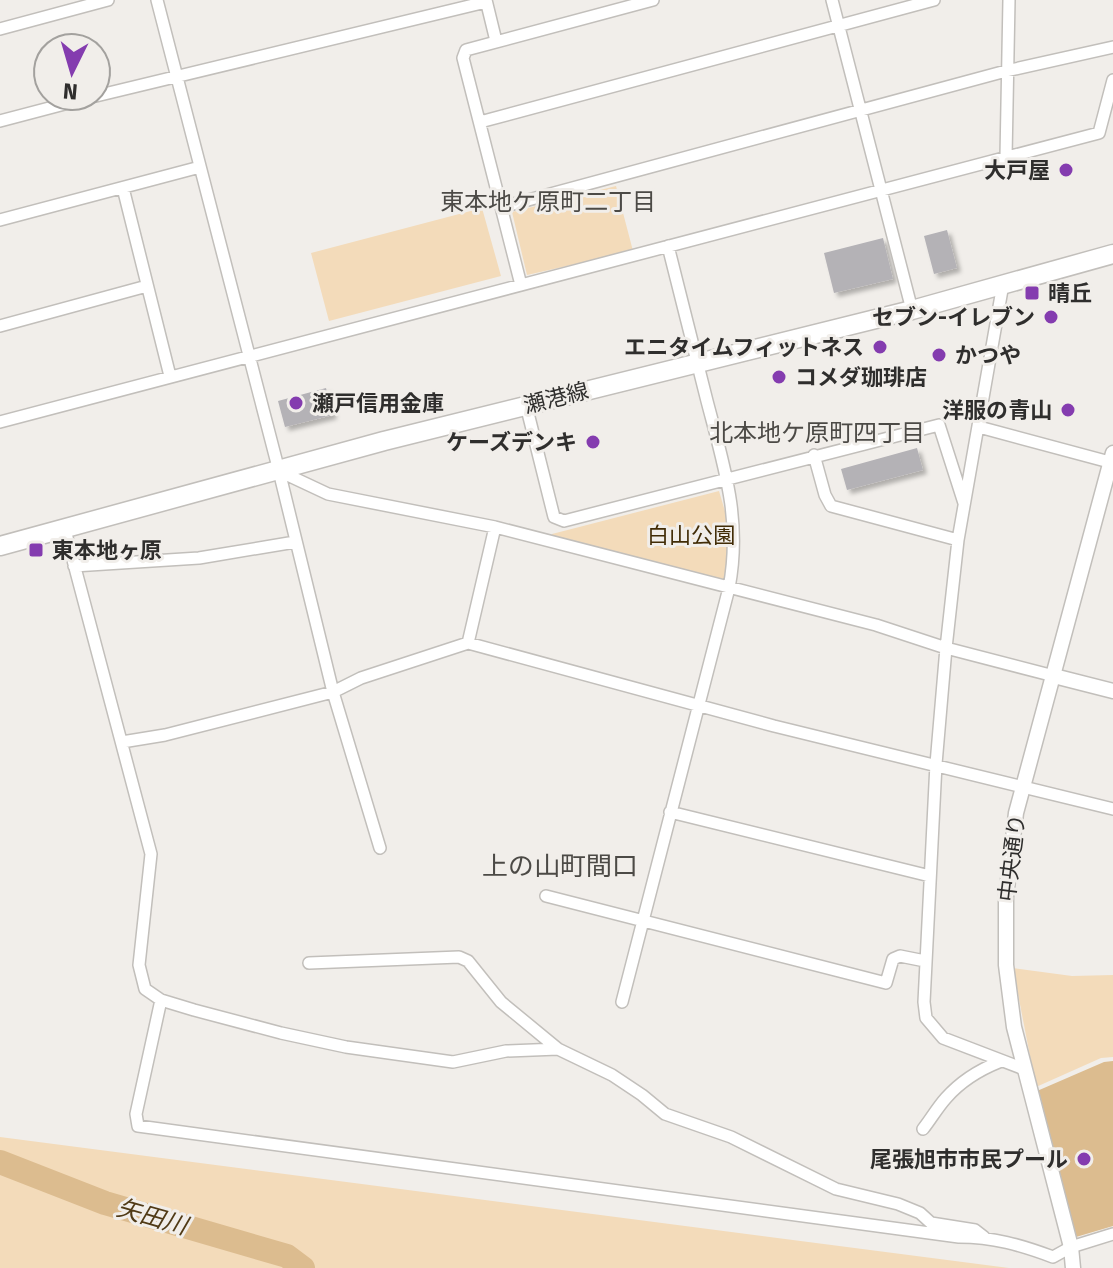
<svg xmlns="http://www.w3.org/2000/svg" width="1113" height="1268" font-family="'Fira Sans','Noto Sans JP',sans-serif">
	<defs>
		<filter id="shadow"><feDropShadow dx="4" dy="4" stdDeviation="2" flood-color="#0004"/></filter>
	</defs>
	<rect width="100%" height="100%" fill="#f1eeea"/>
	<path fill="#f3dbba" d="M616,186L633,251L527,275L512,212Z
		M482,208L501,276L329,321L311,253Z
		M719,491L729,525L727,583L553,539L552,534Z
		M1013,968L1072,976L1113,975V1057L1101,1058L1036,1087Z
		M0,1137L1009,1268H0Z"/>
	<path fill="#dcbc8f" d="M1113,1061V1226L1076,1237L1037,1091L1104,1062Z"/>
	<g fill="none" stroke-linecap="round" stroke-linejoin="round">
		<path stroke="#dcbc8f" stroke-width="24" d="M0,1162L105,1203L287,1256L303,1268"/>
	</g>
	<path fill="#b4b2b6" filter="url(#shadow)" d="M947,230L957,268L934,274L924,236Z
		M883,238L893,279L834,293L824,253Z
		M326,388L333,415L285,427L278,401Z
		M917,448L923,470L847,490L841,469Z"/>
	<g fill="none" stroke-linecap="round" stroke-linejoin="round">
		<g stroke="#c2bfbb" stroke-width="14">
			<path id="minor" d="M157,0L279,471L333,692L380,848
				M486,0L496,41
				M832,0L912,310
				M0,29L108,0
				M96,96L486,2
				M0,121L95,96
				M480,122L934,0
				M1006,157L1009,0
				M123,188L170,376
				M502,207L1006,71L1113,47
				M0,220L200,167
				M1003,284L958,540L946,648L936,764L924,1002L926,1018L943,1038L1024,1069
				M521,285L463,58L466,50L653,0
				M0,326L147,286
				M526,405L554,517L564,521L939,425L964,503
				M0,422L1099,133L1113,80
				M979,427L1113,463
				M814,455L825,495L831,506L958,540
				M279,471L328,494L495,527L876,625L946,648L1054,676
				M65,530L151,854L139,965L145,989L161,1000L194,1010L281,1033L346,1047L453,1062L506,1051L558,1049L612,1075L642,1095L665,1114L731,1137L836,1189L898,1204L920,1213L931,1223L975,1230L984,1237
				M74,566L199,558L295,542
				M468,643L495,527
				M122,742L165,735L333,692L361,678L468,643L774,726L1113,809
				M670,812L930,876
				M546,896L886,983L893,959L900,956L925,961
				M309,963L459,957L468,961L501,1002L558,1049
				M161,1000L136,1114L138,1126L959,1237C993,1237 1021,1245 1053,1257L1071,1247L1113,1234
				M622,1002L729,588C742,520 724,466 707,401C694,349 681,298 668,246
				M923,1129C931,1119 937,1108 946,1098C961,1081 979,1070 999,1062"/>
		</g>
		<g stroke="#c2bfbb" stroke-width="17">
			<path id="tertiary" d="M1054,676L1113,691
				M1073,1268L1071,1247L1014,1027L1006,965V897L1016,813L1113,453"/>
		</g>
		<g stroke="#c2bfbb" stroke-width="21">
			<path id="trunk" d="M0,546L384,441L912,310L1113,254"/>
		</g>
		<use href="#minor" stroke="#fff" stroke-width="11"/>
		<use href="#tertiary" stroke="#fff" stroke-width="14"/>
		<use href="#trunk" stroke="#fff" stroke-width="18"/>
	</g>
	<g fill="#843caf" stroke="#f1eeea" stroke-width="3">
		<circle cx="1066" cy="170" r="8"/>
		<rect x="1024" y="285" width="16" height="16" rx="4"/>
		<circle cx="1051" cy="317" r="8"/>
		<circle cx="880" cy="347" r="8"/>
		<circle cx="939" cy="355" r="8"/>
		<circle cx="779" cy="377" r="8"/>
		<circle cx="296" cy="403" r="8"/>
		<circle cx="1068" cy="410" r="8"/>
		<circle cx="593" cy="442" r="8"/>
		<rect x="28" y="542" width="16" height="16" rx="4"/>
		<circle cx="1084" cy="1159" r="8"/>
	</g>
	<g text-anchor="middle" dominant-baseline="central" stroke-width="6" stroke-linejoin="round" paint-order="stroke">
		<g font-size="22" font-weight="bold" fill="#2f2e2d" stroke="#f1eeea" text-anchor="end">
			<text x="1050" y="170">大戸屋</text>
			<text x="1048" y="293" text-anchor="start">晴丘</text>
			<text x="1035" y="317">セブン-イレブン</text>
			<text x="864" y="347">エニタイムフィットネス</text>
			<text x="955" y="355" text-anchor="start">かつや</text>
			<text x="795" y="377" text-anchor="start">コメダ珈琲店</text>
			<text x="312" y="403" text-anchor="start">瀬戸信用金庫</text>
			<text x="1052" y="410">洋服の青山</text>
			<text x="577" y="442">ケーズデンキ</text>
			<text x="52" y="550" text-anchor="start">東本地ヶ原</text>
			<text x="1068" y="1159">尾張旭市市民プール</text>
		</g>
		<g font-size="22" fill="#2f2e2d" stroke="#f1eeea">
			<text transform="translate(556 398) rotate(-14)">瀬港線</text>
			<text transform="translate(1012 858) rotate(-83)">中央通り</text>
		</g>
		<g font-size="22" fill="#412c06" stroke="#f1eeea">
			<text x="691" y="535">白山公園</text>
		</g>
		<g font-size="24" fill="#4c4a46" stroke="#f1eeea">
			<text x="548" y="202">東本地ケ原町二丁目</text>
			<text x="817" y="433">北本地ケ原町四丁目</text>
		</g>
		<g font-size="24" font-style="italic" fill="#503a16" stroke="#f1eeea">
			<text transform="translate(152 1217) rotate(16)">矢田川</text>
		</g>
		<g font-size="26" fill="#4c4a46" stroke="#f1eeea">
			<text x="560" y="866">上の山町間口</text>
		</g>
	</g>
	<g transform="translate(72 72) rotate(185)"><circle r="38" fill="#f1eeea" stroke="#a3a19e" stroke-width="2"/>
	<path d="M0-6L14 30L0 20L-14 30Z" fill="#843caf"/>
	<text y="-12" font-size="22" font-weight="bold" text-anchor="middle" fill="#2f2e2d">N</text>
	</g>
</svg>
